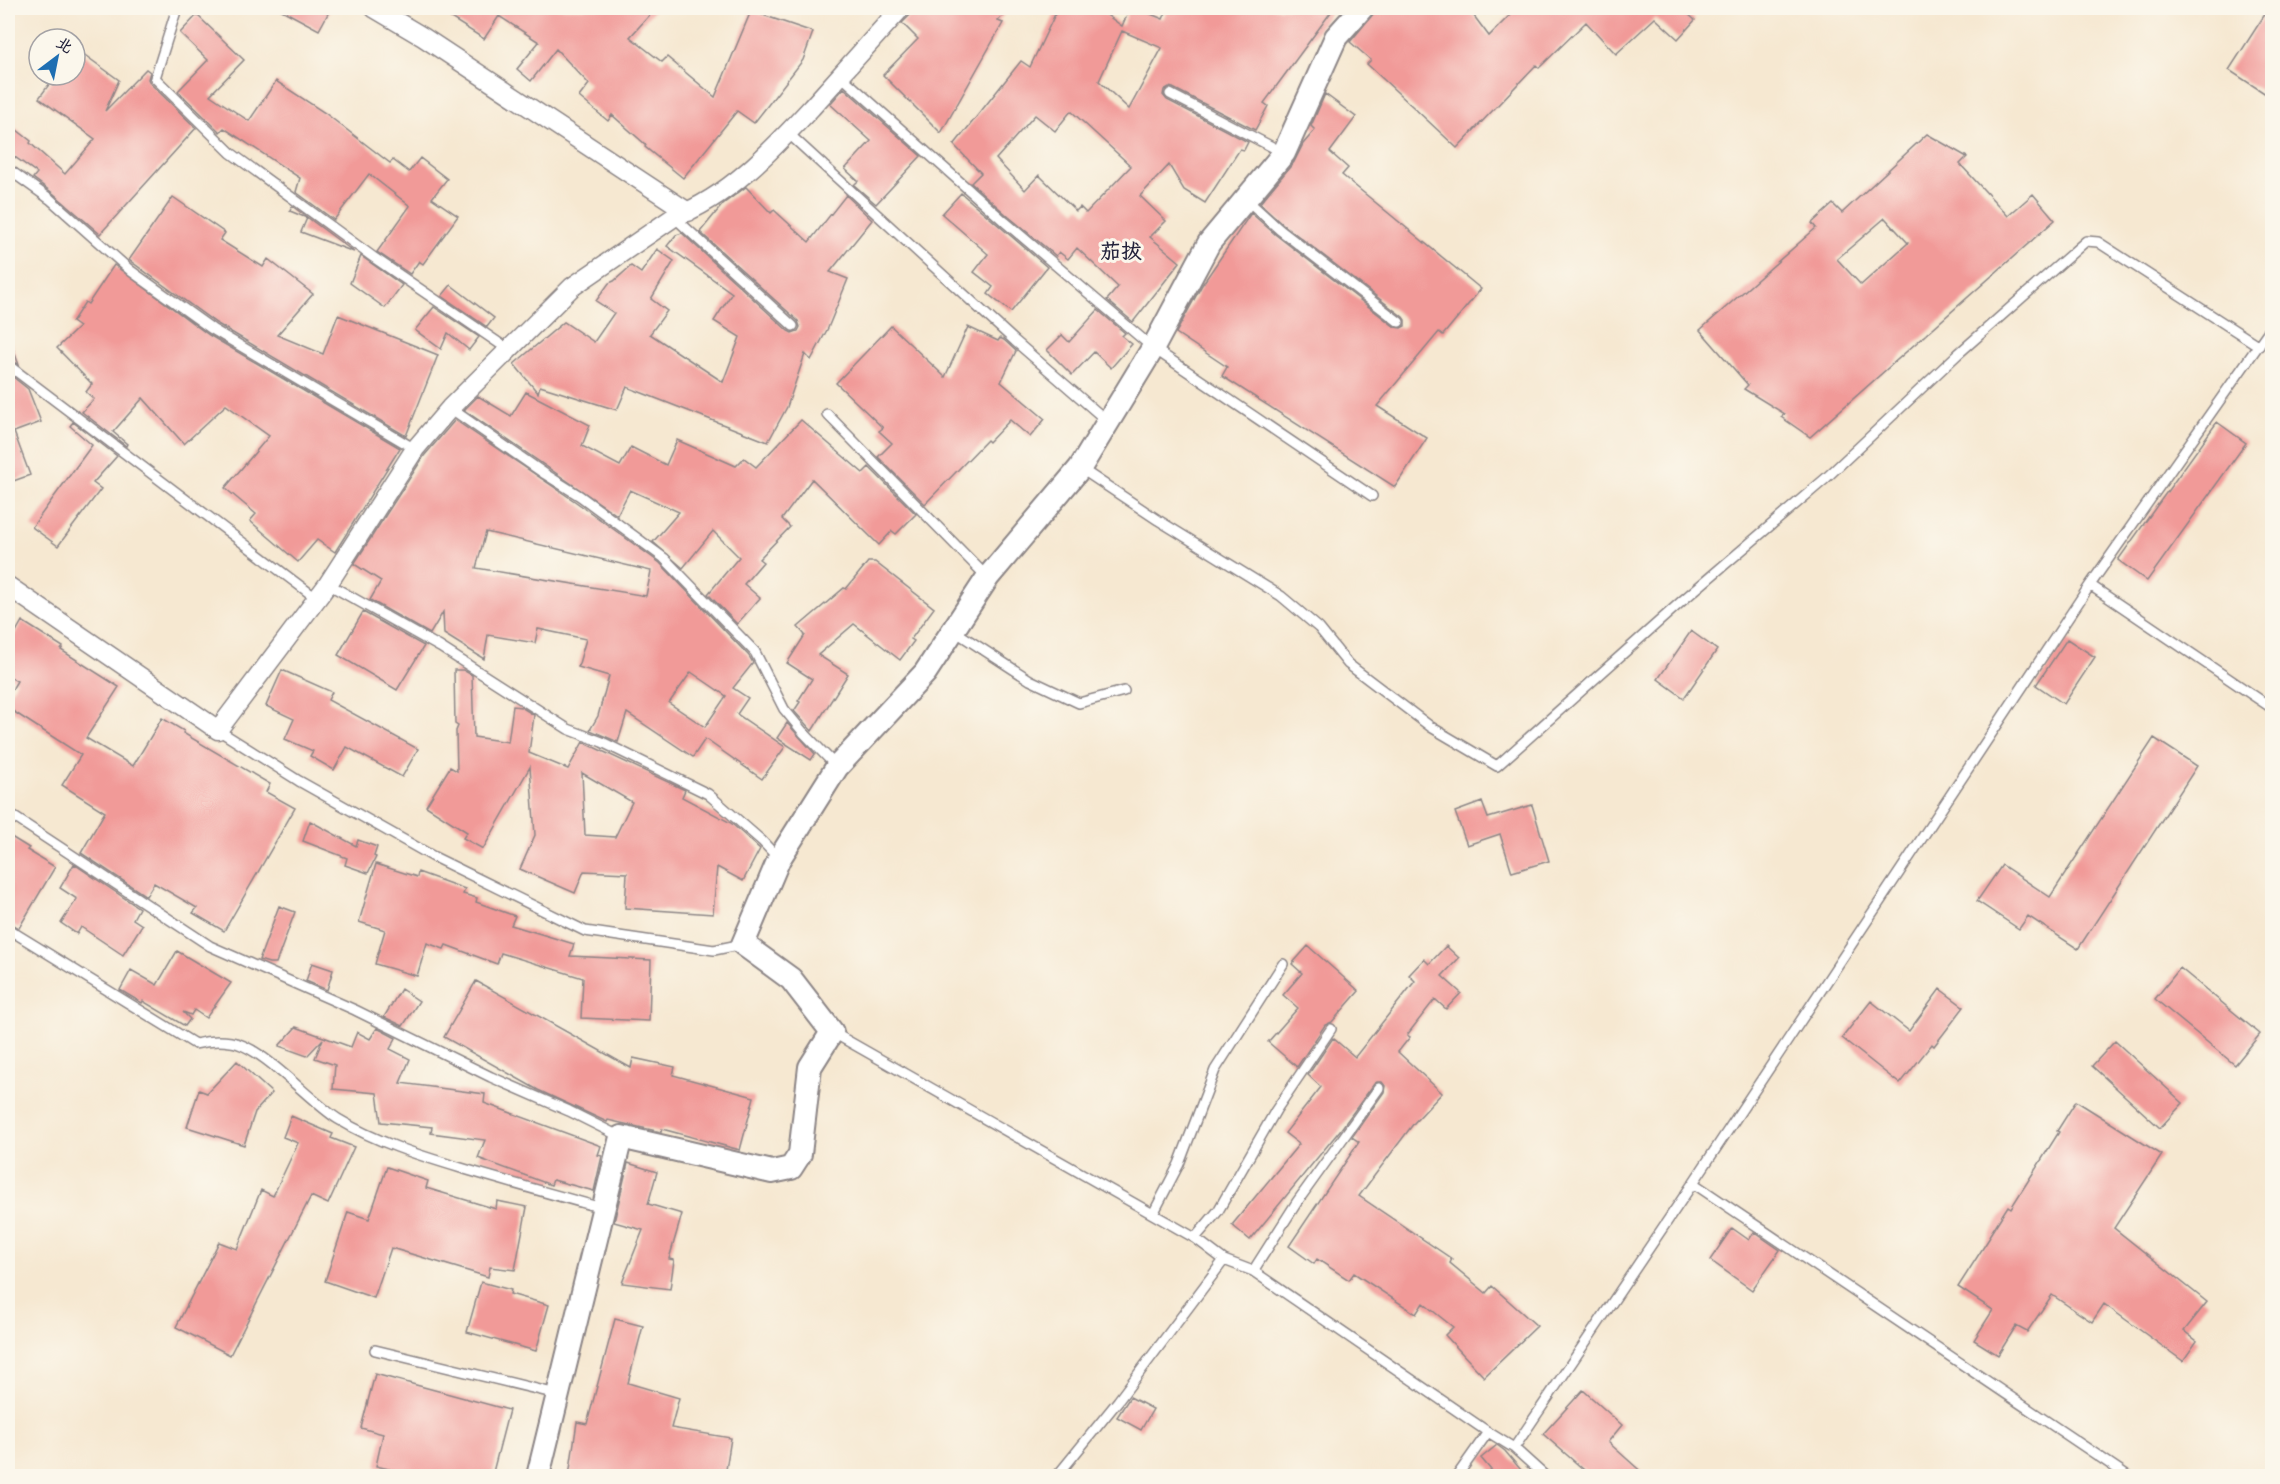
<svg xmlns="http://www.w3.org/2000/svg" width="2280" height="1484" font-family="'Patrick Hand','LXGW WenKai TC',sans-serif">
	<rect width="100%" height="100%" fill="#fbf7ec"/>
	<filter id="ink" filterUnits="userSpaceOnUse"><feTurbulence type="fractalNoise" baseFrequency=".0167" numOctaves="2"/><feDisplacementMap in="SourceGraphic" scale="12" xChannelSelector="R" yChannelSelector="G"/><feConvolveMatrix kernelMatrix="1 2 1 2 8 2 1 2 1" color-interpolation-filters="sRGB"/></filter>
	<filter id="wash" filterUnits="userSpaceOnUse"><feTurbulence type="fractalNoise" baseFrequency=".008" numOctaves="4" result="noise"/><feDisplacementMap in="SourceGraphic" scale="24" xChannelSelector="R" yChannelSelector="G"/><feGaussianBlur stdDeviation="1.35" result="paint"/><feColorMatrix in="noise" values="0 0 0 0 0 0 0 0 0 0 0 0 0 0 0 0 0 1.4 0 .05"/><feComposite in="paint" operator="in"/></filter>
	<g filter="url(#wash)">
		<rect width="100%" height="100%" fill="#f6e8d1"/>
		<g id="blocks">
			<path fill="#f19a98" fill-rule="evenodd" d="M278,8H331L319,30Z
				M435,8H656L630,37L662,62L667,57L715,97L751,11L813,32L803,60L754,123L737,111L683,178L645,147L646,145L612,115L608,121L579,97L589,84L556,49L531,81L517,69L539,42L499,16L484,39Z
				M912,8H1010L998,21L1003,23L941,133L883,75L918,39L902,23L910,15Z
				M1058,8H1097L1122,26L1130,8H1136L1163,19L1168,8H1334L1264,103L1268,106L1255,130L1173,88L1169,87L1164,90L1163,95L1167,100L1248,142L1244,150L1240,149L1205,203L1184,190L1169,165L1140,196L1166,221L1150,237L1180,262L1133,322L1107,300L1118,287L1077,248L1068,259L1059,252L1056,256L1009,217L971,183L981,173L954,145L1021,61L1030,67ZM1122,31L1162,48L1129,109L1099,81ZM1071,111L1131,166L1086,213L1080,207L1076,211L1039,175L1025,190L996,159L1035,115L1055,131Z
				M1378,8H1468L1489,36L1517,8H1681L1695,20L1678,39L1655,18L1616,54L1586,22L1539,68L1536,65L1457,148L1367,64L1371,60L1350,42Z
				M2269,8H2272V98L2229,70Z
				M197,15L244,60L210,95L249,121L276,81L325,113L390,163L393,160L409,172L420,158L447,179L432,198L458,216L423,264L419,261L410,274L377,252L410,206L369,174L334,220L296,192L300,178L224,128L220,132L178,91L208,60L180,33Z
				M75,48L119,80L105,111L146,69L150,72L148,79L150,83L196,128L100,234L54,194L33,178L37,173L8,152V123L31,141L30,143L65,174L95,139L39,98L56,75H75Z
				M844,88L921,156L876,204L854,185L858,181L845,169L871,141L830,104Z
				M1325,94L1356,117L1330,152L1348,168L1342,175L1481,289L1443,335L1439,332L1377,406L1427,438L1395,487L1222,376L1227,367L1176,333L1202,285L1251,213L1276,235L1395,327L1401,328L1405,326V320L1403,317L1284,225L1260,203L1294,162L1303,144L1315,130L1311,126Z
				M1927,134L1967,157L1960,164L2008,216L2033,194L2055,220L1810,437L1781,417L1785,414L1744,389L1748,385L1700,330L1816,228L1812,223L1833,204L1842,213ZM1885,218L1908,243L1861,285L1837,259Z
				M746,187L771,213L774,210L809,242L846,195L872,220L830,272L848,279L828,328L811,360L805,354L787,407L768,442L627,387L617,410L540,386L538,393L514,364L564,322L594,342L614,313L596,301L609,283L614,281L631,266L641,273L657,249L674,261L651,299L667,311L650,334L723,382L740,337L714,321L732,293L667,246L676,235L682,233L788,331L792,333L798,331L800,327L798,321L700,232L723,204Z
				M961,193L1047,267L1011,312L988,294L993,287L974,272L988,254L942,214Z
				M173,197L225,233L220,240L263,267L268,259L313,294L277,335L323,354L338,315L438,355L406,436L216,323L129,260Z
				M292,206L354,252L301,232L307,218L290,211Z
				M361,256L402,285L385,308L350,283Z
				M114,265L209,335L400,448L335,552L317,540L298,562L250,521L256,514L225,488L269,436L226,405L184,444L143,398L113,432L127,444L126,446L82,412L94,399L86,392L92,384L57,348L79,327L72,322L85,302L88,304Z
				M451,285L494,318L487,327L442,296Z
				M434,307L479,337L469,350L448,333L441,349L415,330Z
				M1098,310L1125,333L1122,336L1132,344L1111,368L1094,352L1072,375L1047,350L1062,335L1069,342Z
				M891,326L945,377L968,327L998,341L1000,338L1004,340L1016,351L1001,382L1045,419L1030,437L1010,420L989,442L987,440L925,504L878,457L892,443L879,431L883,428L836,383Z
				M9,338L19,365L8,358V339Z
				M8,373L28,389L41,422L14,432L30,475L8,483Z
				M526,392L590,425L582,446L620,466L631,447L666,465L677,440L736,466L744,458L756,467L801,420L863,473L869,467L916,514L896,534L892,531L879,545L812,479L782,519L790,527L759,559L763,562L744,584L760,598L737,624L708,594L739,557L713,531L683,568L653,542L679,512L630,490L617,515L464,410L478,396L511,416Z
				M455,420L576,502L660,563L749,656L753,663L733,688L748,698L737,714L785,747L762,779L705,739L693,757L627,713L618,742L590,730L598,716L609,676L578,667L586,639L538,629L535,643L488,635L484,659L444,634L443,612L430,634L370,600L381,581L354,564L424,456ZM486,532L651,571L646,596L476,568ZM691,672L726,696L705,727L669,703Z
				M73,422L117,456L93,483L101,489L58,546L32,527L92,445L70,426Z
				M2217,422L2246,443L2147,581L2118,560Z
				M868,562H875L934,608L911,639L914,641L900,660L854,624L818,655L848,674L812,731L794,711L800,702L798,701L812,679L787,663L805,635L798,627L844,588L846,589Z
				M363,612L424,646L397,690L338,655Z
				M22,621L63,647L61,650L119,687L86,738L133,766L162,718L184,731L183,733L270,784L266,792L295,808L224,931L193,913L197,908L154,883L146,896L81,853L105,812L62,785L81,755L8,708V696L17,681L8,676V646Z
				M1691,631L1717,650L1684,698L1658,679Z
				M2067,639L2095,657L2064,704L2036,685Z
				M282,670L332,692L328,700L418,749L402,777L347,747L334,770L310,756L313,751L285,739L294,719L266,706Z
				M454,670H463L472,675L474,737L508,742L513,706L521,707L534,715L529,753L568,769L583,742L685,790L682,797L731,823L760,849L743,881L717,867L713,914L625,908L627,873L584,871L575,893L520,869L535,835L530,767L483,849L463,838L467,832L426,806L450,767L457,771L456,731L458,726L455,724ZM582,773L632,802L615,837L585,835Z
				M787,723L815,754L811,760L777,738Z
				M2154,738L2197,766L2078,949L2028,916L2019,929L1977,901L2002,865L2050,897Z
				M1482,802L1488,818L1532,805L1549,861L1512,872L1500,834L1467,845L1455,812Z
				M310,821L356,846L358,840L377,847L374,856L376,857L368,873L345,865L347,858L303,841Z
				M8,835L29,848L27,850L55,867L19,928L8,922Z
				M74,864L139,908L133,919L142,925L123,955L81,927L77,934L61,923L77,899L60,888Z
				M376,864L417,877L418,872L465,889L463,894L477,898L476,902L515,916L511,925L574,944L570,956L651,960L649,1021L581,1018L583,978L501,953L497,964L446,945L444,949L427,943L417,976L375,964L385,930L359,922Z
				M279,906L295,912L276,963H269L259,960Z
				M1308,946L1359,991L1332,1022L1325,1025L1297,1067L1268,1042L1298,1008L1283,995L1302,973L1292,964Z
				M1446,946L1459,958L1442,976L1461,993L1446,1009L1435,999L1407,1035L1410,1037L1398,1052L1442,1093L1414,1123L1359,1196L1452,1259L1450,1263L1486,1293L1492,1286L1537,1326L1484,1377L1445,1335L1453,1327L1423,1303L1416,1314L1354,1273L1349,1280L1317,1259L1314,1264L1289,1246L1359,1142L1352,1137L1384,1092L1385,1086L1382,1082H1377L1374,1084L1341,1129L1250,1240L1232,1225L1299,1144L1285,1133L1321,1087L1308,1075L1333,1038L1355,1057L1415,981L1409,975L1424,959L1429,964Z
				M177,951L231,983L206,1018L194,1010L191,1015L183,1012L190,1019L185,1026L143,1001L142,1003L120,990L131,970L157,985Z
				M312,963L333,970L327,990L306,981Z
				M2180,968L2260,1034L2235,1065L2155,999Z
				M476,981L631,1068L633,1058L675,1067L673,1075L754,1097L740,1150L662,1129L661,1132L608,1120L607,1122L538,1090L444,1037Z
				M401,989L419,1001L403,1026L384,1017Z
				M1940,989L1964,1007L1934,1046L1932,1044L1900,1084L1842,1038L1871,1001L1909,1031Z
				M296,1027L351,1047L357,1032L370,1039L377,1028L396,1038L390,1049L410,1059L400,1083L485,1094L484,1103L601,1146L598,1155L602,1156L594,1191L553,1180L551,1185L478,1158L485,1140L431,1133L432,1127L381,1122L377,1093L333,1089L335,1065L315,1058L323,1039L307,1056L279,1046Z
				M2115,1041L2183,1103L2160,1128L2092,1066Z
				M237,1061L272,1093L255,1112L244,1145L187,1127L199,1090L207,1093Z
				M2076,1101L2162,1155L2114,1228L2207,1302L2184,1331L2197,1341L2183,1361L2104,1304L2092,1322L2052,1295L2027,1332L2016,1326L1998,1355L1974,1340L1993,1310L1958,1287L1990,1237L1989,1236L2008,1206L2011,1208L2059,1132L2057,1131Z
				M291,1116L333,1134L331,1138L354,1147L328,1204L311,1196L230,1355L176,1327L219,1242L237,1249L261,1190L273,1196L298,1143L283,1137Z
				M628,1163L657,1172L648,1204L682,1214L669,1259L674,1260L670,1289L622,1283L643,1230L614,1222Z
				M387,1167L428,1181L426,1188L496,1209L497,1201L527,1207L515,1270L490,1267L488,1277L391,1248L374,1298L325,1281L348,1212L369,1219Z
				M1732,1228L1749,1240L1754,1232L1780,1250L1752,1290L1710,1260Z
				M481,1282L511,1290L510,1294L549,1305L536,1351L467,1332Z
				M615,1319L643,1326L628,1383L679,1398L671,1428L731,1438L725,1476H569L577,1422L587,1424Z
				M375,1374L509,1410L492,1476H392L393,1470L376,1466L383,1434L361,1428Z
				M1583,1390L1622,1425L1608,1442L1646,1476H1591L1543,1434Z
				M1130,1397L1153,1409L1141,1430L1117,1417Z
				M1497,1445L1505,1451L1526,1476H1496L1481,1458Z"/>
		</g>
	</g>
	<g filter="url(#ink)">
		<use href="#blocks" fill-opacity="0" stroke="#8c8586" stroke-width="1.5"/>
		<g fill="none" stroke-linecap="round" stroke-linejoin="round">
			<g stroke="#8c8586" stroke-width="12">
				<path id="service" d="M177,8L155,78L231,153L373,257L509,350
					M841,76L1005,222L1153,348L1372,496
					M1170,94L1284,153
					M788,133L1015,341L1107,421
					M8,169L50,199L131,271L212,329L415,449
					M1247,200L1280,230L1399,322
					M674,217L793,326
					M8,365L316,598
					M450,408L545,474L580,496L664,558L755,652L784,709L803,732L837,767
					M827,414L987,577
					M1080,468L1158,520L1281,596L1319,628L1348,664L1431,727L1497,766L1682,601L1825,479L1958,354L2086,241L2098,242L2259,346
					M328,584L440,647L568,729L602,742L708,794L762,841L779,859
					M2090,585L2272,708
					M953,630L1030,680L1079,703L1124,691
					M218,730L299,781L434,857L585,931L714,950L743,944
					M8,813L210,946L355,1010L491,1077L569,1111L621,1137
					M8,929L195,1044C207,1041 219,1040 231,1042C262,1046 308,1100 338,1119C376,1142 418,1155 461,1168C508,1182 555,1195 602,1208
					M832,1032L1195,1238L1224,1260L1253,1271L1488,1432L1514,1448L1545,1476
					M1693,1183L2128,1476
					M1153,1214L1179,1164L1215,1070L1283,964
					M1195,1238L1218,1211L1276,1110L1331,1029
					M1253,1271L1297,1202L1379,1088
					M375,1350L557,1394
					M1514,1448L1693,1183L2090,585L2272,326
					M1057,1476L1118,1401L1224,1260
					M1457,1476L1488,1432"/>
			</g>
			<g stroke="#8c8586" stroke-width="21">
				<path id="minor" d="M374,8L423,37L688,212
					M8,586L218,730L328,584L415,449L450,408L572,287L674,217C728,198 774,148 812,107C842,74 871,41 901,8"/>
			</g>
			<g stroke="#8c8586" stroke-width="26">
				<path id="tertiary" d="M538,1476L621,1137L772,1172L791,1168L800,1154L810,1067L832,1032L791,979L743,944L779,859L837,767L925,673L988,577L1080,468L1153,348L1209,243L1284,153L1336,37L1362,8"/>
			</g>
			<use href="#service" stroke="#fff" stroke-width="9"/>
			<use href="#minor" stroke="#fff" stroke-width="18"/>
			<use href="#tertiary" stroke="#fff" stroke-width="22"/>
		</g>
	</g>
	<g text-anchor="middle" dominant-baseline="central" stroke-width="6" stroke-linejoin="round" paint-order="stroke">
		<g font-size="21" font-weight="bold" fill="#22223b" stroke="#fbf7ec">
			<text x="1121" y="250">茄拔</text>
		</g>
	</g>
	<rect width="2280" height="1484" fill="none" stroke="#fbf7ec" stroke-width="30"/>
	<g transform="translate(57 57) rotate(32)"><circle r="28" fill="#fbf7ec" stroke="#a4a2a5" stroke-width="1.5"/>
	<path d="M0-4.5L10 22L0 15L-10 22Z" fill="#1f6fb2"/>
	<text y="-9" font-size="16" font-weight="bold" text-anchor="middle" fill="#22223b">北</text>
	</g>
</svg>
